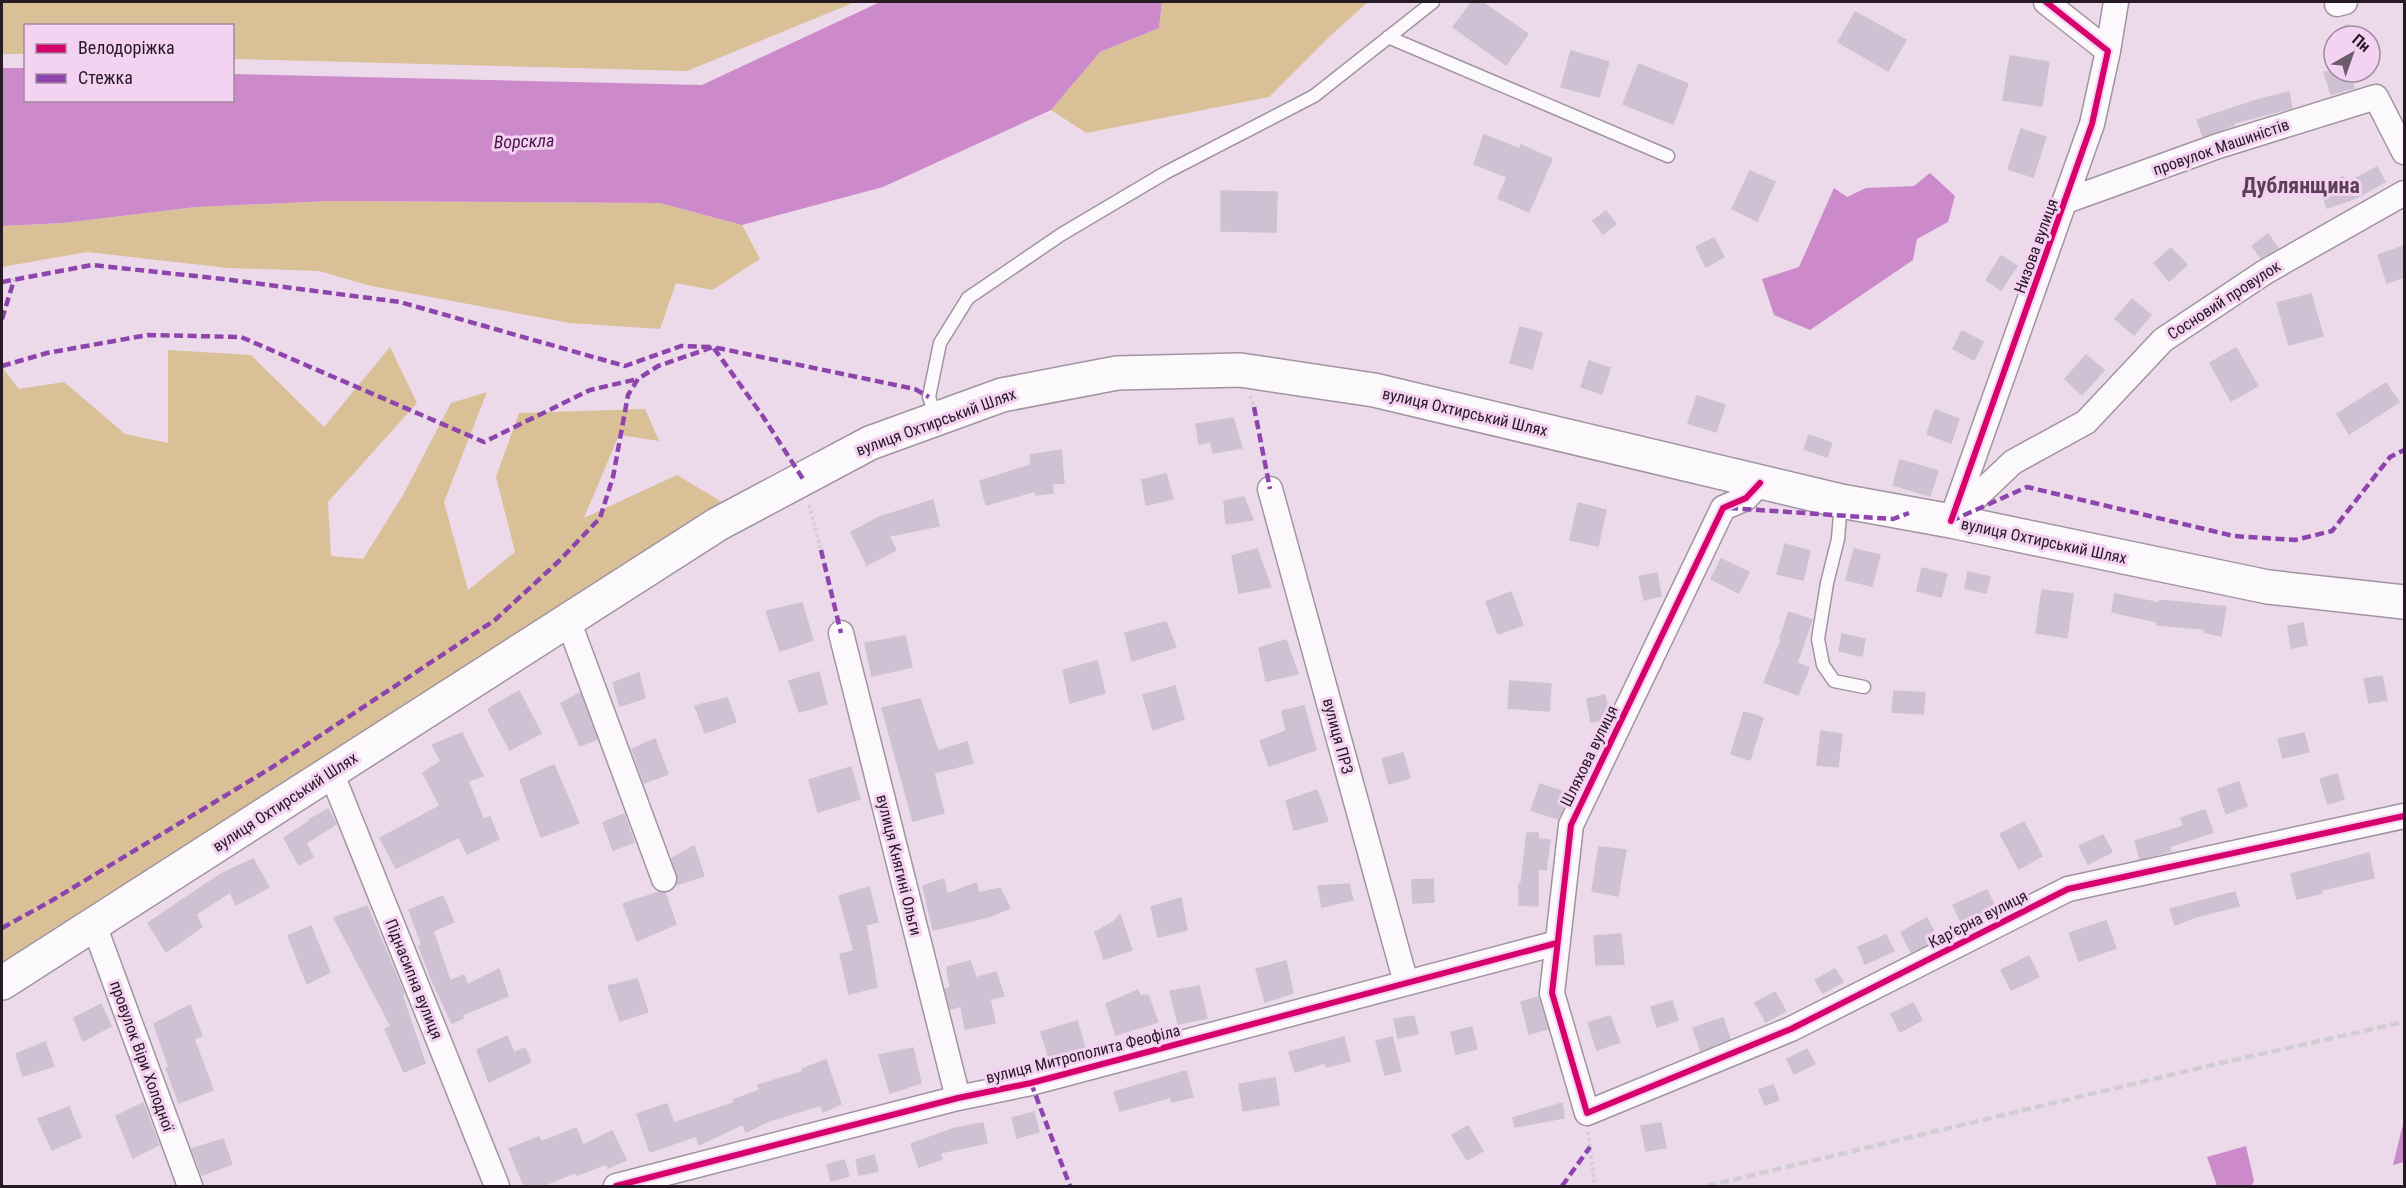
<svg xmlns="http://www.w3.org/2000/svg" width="2406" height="1188" font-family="'Roboto Condensed',sans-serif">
	<rect width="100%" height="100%" fill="#ecdaeb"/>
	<path fill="#dac096" d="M2,2H855L687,71L233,59L232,26H26L25,54H2Z
		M1162,2H1368L1329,37L1269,97L1086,133L1051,110L1100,52L1159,28Z
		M330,201L660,203L742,225L760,259L712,290L676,283L660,329L570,323L371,286L319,271L228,268L87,252L2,267V226L63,223L196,207Z
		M390,347L417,403L328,502L331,556L363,559L403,495L451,403L487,392L444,502L468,590L515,552L496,477L519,413L645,409L659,441L619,435L584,518L677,475L725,504L2,962V367L19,389L64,382L125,434L168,443V350L251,355L324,427Z"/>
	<path fill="#cd8aca" d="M880,2H1162L1159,28L1100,52L1051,110L883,187L742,225L660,203L330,201L196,207L63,223L2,226V68H25L26,100H232L233,74L702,85Z
		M1930,173L1955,196L1948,222L1917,239L1913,260L1810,330L1774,315L1762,279L1799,267L1834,188L1847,197L1866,188L1914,186Z
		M2404,1120V1162L2393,1165Z
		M2246,1146L2254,1181L2251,1186H2217L2207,1157Z"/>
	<path fill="#cfc1d4" stroke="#cdc2d0" stroke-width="1.5" d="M1472,2H1482L1528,34L1506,65L1453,27Z
		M1855,12L1906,40L1888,71L1838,42Z
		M1571,51L1609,62L1599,97L1561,87Z
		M2010,56L2049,62L2042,106L2003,100Z
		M1639,64L1688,84L1673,124L1623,104Z
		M2324,72H2349L2354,88L2331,94Z
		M2289,92L2292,108L2234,123V125L2203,136L2197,120L2257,100Z
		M2021,129L2046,137L2033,177L2008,169Z
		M1484,135L1520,149L1521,145L1552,159L1529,212L1498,198L1507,177L1474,164Z
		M2377,167L2385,182L2356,198L2327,208L2319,185L2343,177L2345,184Z
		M1750,171L1775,182L1757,221L1732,209Z
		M1221,191L1277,192L1276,232L1221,231Z
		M1606,211L1616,224L1603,234L1593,221Z
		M2268,234L2278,248L2261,258L2252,246Z
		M1714,238L1724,257L1706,267L1696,247Z
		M2404,246V277L2387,283L2378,255Z
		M2171,248L2187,265L2169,281L2154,263Z
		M2001,256L2017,266L2001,290L1986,280Z
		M2311,294L2323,336L2289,345L2277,303Z
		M2132,299L2151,315L2134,335L2115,319Z
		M1520,327L1542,333L1532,369L1510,363Z
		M1962,331L1983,342L1974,360L1953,349Z
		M2236,348L2258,386L2231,401L2210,363Z
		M2086,355L2104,370L2082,395L2065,379Z
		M1589,361L1610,368L1602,394L1581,387Z
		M2386,383L2399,402L2349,434L2337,414Z
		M1697,396L1725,405L1716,432L1688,423Z
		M1935,410L1959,419L1951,443L1927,434Z
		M1233,418L1242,448L1213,453L1211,442L1199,444L1196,424Z
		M1809,435L1832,443L1827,457L1804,449Z
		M1061,450L1064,483L1052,484L1053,493L1036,495L1035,491L986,505L980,481L1031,465L1030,455Z
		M1900,460L1938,471L1930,496L1893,485Z
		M1166,474L1173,499L1146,505L1142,480Z
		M1244,497L1253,520L1226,524L1224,501Z
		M933,500L939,526L889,536L896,550L867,565L851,532L880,517Z
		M1578,503L1606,510L1598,546L1570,540Z
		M1785,544L1810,551L1803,580L1777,574Z
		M1257,549L1271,587L1239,593L1232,556Z
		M1854,549L1880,555L1872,586L1846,580Z
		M1721,559L1749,572L1739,593L1711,579Z
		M1922,568L1947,574L1941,597L1917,591Z
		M1968,572L1990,577L1986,593L1965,588Z
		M1657,573L1661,596L1644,600L1639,576Z
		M2042,590L2073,594L2067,638L2036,633Z
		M1511,592L1523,625L1498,634L1486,602Z
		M2115,594L2159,603V600L2226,607L2221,636L2204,632L2205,629L2157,625V622L2112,612Z
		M802,603L813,640L780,651L766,611Z
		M1789,612L1812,620L1797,663L1809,668L1798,695L1764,682L1782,638H1780Z
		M1166,622L1176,647L1132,661L1125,633Z
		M2303,623L2307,645L2291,648L2288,626Z
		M1842,634L1865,639L1862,656L1839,651Z
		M905,636L912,667L872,676L865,643Z
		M1286,640L1298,674L1266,681L1259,648Z
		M1097,661L1105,693L1070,703L1063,670Z
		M819,672L827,704L799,712L789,681Z
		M639,673L645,698L620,706L613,683Z
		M2382,676L2387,700L2369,703L2364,679Z
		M1510,681L1551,684L1549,711L1508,708Z
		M1175,686L1184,719L1153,730L1143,695Z
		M519,691L541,733L510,750L488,709Z
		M1894,691L1925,693L1923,714L1892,712Z
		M580,693L597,739L580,746L561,703Z
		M1605,695L1609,714L1606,719L1591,722L1587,699Z
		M727,698L736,722L705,733L695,706Z
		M920,699L938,751L967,742L973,763L934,773L944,813L913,821L882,708Z
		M1304,706L1316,750L1269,766L1260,741L1286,731L1282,711Z
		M1744,712L1763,718L1750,760L1731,754Z
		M1821,731L1842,734L1838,767L1817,765Z
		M462,733L483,776L468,781L483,819L490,817L499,839L467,854L459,837L396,868L380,838L440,806L423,773L441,761L432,745Z
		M2304,733L2309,752L2283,758L2278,739Z
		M655,739L668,774L644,783L632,749Z
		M1403,753L1410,778L1389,784L1382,759Z
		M554,765L579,823L541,837L520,780Z
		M851,767L860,799L818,812L809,780Z
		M2337,774L2344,799L2328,804L2320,779Z
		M2239,782L2247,806L2226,814L2218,789Z
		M1540,784L1570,794L1558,819L1531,810Z
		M1317,790L1328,821L1294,830L1286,801Z
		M328,809L336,824L306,843L313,857L299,865L284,838L310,821L309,820Z
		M2205,810L2213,832L2169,847L2171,851L2140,859L2135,841L2184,826L2181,818Z
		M624,814L634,842L613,850L603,823Z
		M2024,822L2042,856L2019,869L2000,834Z
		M1527,833H1538V839L1550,840L1546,870L1538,869V906L1519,905V884H1521Z
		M2103,835L2112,852L2088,864L2079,846Z
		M694,846L704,876L676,885L677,875L672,858Z
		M1599,847L1626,850L1618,896L1592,891Z
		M2369,853L2374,878L2321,890L2322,893L2297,899L2291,874Z
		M253,859L269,887L236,905L230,892L196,914L202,927L166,952L148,923L221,874Z
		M944,879L947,894L976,883L979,893L1000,888L1010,908L988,917L933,930L923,886Z
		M1433,879L1434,902L1413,903L1412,880Z
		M1349,884L1353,900L1322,907L1318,886Z
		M869,887L878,922L866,925L877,987L849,994L840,954L854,951L839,896Z
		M1987,890L1996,909L1963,926L1953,905Z
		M659,892L665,893L676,924L637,941L623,904Z
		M2235,892L2239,906L2195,917L2175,925L2170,909Z
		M443,896L454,922L433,931L450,981L464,975L467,985L499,969L508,996L462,1015L463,1018L452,1023L431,978L419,946L422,945L409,910Z
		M1181,898L1187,930L1158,937L1151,907Z
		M367,906L404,994L402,995L425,1063L404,1072L385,1029L391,1026L334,918Z
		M1120,915L1132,950L1104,959L1095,932L1112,923Z
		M1927,918L1938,939L1911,952L1901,932Z
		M2106,921L2116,948L2079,961L2069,933Z
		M311,926L330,972L307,984L288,936Z
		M1621,934L1624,964L1596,965L1594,936Z
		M1886,935L1894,951L1865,964L1858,947Z
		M2029,956L2039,977L2011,990L2001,970Z
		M970,961L976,978L996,972L1004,996L990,999L995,1023L965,1029L961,1006L950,1009L945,989L950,988L947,967Z
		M1286,961L1293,993L1265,1002L1256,969Z
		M1835,969L1843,982L1823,993L1815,980Z
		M637,979L648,1012L620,1021L608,986Z
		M1199,986L1207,1018L1178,1024L1170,991Z
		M1138,990L1140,996L1148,995L1158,1022L1116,1035L1106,1004Z
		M1775,992L1786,1011L1766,1022L1755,1003Z
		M1538,997L1548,1029L1529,1034L1521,1002Z
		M1672,1001L1678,1020L1657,1027L1651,1007Z
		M1913,1003L1922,1020L1900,1032L1891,1014Z
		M101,1004L111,1026L83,1041L74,1018Z
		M190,1005L202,1036L194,1039L213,1090L179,1103L166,1068L169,1067L154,1024Z
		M1414,1016L1418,1034L1398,1038L1394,1019Z
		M1610,1016L1620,1042L1597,1050L1588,1023Z
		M1723,1018L1730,1039L1701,1051L1693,1028Z
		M1077,1021L1086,1051L1050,1061L1041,1032Z
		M1472,1027L1477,1049L1456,1054L1451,1032Z
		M507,1036L514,1053L525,1048L531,1062L489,1082L477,1050Z
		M1344,1037L1350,1061L1326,1067L1325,1063L1295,1072L1289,1052Z
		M1392,1037L1401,1071L1385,1075L1376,1041Z
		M45,1042L54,1066L23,1076L16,1054Z
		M913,1048L921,1083L890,1093L879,1055Z
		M1807,1049L1815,1064L1794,1074L1787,1059Z
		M826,1060L841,1104L823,1112L821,1105L769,1121L746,1132L743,1124L699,1145L696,1136L650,1152L637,1114L667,1104L674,1123L734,1103L733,1100L760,1090L758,1085L802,1072V1069Z
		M1186,1071L1193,1097L1172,1102L1171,1097L1120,1111L1114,1092Z
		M1275,1078L1279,1105L1243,1111L1239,1084Z
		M1773,1085L1779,1100L1765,1105L1759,1090Z
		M143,1103L159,1145L133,1158L116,1116Z
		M1562,1103L1564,1118L1515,1127L1513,1118Z
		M69,1107L81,1137L52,1150L38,1119Z
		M1034,1112L1039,1132L1017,1138L1012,1118Z
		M983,1123L987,1143L940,1153L942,1159L919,1167L911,1144L955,1128Z
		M1661,1123L1666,1148L1646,1151L1641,1126Z
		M1468,1126L1483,1151L1467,1160L1452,1135Z
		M576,1128L583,1145L612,1131L626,1160L608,1168L606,1164L577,1175L576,1172L542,1186H524L509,1149L539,1137L541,1142Z
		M223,1139L232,1164L202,1175L192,1149Z
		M874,1155L878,1171L859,1175L856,1160Z
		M844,1160L849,1176L831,1181L827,1165Z"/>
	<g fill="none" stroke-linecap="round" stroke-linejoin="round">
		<g stroke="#a194a0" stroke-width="15">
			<path id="service" d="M1388,37L1668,156
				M936,417L929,397L940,343L968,298L1062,234L1165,173L1314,96L1433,2
				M1841,502L1838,539L1827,583L1818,639L1823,665L1834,681L1864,687"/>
		</g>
		<g stroke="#a194a0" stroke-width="27">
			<path id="minor" d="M2337,2V4L2345,2
				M2108,51L2116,2
				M2066,201L2218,146L2376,97L2404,152
				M1760,483L1746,498L1723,508L1571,825L1552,993L1587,1113L1791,1029L2068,889L2404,816
				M1270,489L1406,983
				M1955,517L2013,462L2086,422L2163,340L2265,272L2404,193
				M1951,521L2092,124L2108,51L2046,2
				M568,620L664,879
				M841,633L958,1098
				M331,772L497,1186
				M94,925L190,1186
				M616,1186L958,1098L1031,1083L1557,943"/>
		</g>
		<g stroke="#a194a0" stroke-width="36">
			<path id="secondary" d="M2,983L718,524L870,443L1002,395L1117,373L1240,370L1374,390L1841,501L1951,521L2268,587L2404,602"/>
		</g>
		<path stroke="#d3ced3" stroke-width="4" stroke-dasharray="3 3" stroke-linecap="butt" d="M2346,24L2351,36
			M1250,396L1254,407
			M809,505L821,550
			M1588,1132L1595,1186"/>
		<use href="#service" stroke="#fcf9fc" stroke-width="12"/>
		<use href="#minor" stroke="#fcf9fc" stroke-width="24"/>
		<use href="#secondary" stroke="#fcf9fc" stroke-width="33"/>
		<path stroke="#d2cdd2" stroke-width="4.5" stroke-dasharray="9 4.5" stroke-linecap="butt" d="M1707,1186L2212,1065L2404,1022"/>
		<path stroke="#8e44ad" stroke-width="4.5" stroke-dasharray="9 4.5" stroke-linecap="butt" d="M2,282L92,265L223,279L400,302L625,366L681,346L713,347L762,415L803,479
			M2,319L14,280
			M2,366L47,353L148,335L241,337L484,442L590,390L638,379
			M1254,407L1270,489
			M1729,508L1893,519L1909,513
			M1951,521L2027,487L2234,536L2295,540L2332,531L2390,457L2404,450
			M821,550L841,633
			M2,928L51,901L271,768L495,620L559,561L600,518L613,477L628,395L638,379L658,366L713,347L915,389L929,397
			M1031,1083L1070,1186
			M1562,1186L1590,1147"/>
		<g stroke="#f4d2f1" stroke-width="10">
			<path id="cycleway" d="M1760,483L1746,498L1723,508L1571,825L1552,993L1587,1113L1791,1029L2068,889L2404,816
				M1951,521L2092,124L2108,51L2046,2
				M616,1186L958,1098L1031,1083L1557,943"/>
		</g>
		<use href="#cycleway" stroke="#d6006c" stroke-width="6"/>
	</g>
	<g text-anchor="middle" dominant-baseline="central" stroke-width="6" stroke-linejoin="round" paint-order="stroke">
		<g font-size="16" fill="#261a25" stroke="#f4d2f1">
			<text transform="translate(2221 147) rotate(-19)">провулок Машиністів</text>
			<text transform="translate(2036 246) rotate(-70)">Низова вулиця</text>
			<text transform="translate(2224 300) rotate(-33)">Сосновий провулок</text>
			<text transform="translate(1465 412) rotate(13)">вулиця Охтирський Шлях</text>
			<text transform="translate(936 422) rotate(-20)">вулиця Охтирський Шлях</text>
			<text transform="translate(2044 541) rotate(12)">вулиця Охтирський Шлях</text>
			<text transform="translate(1338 736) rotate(75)">вулиця ПРЗ</text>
			<text transform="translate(1589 756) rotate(-64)">Шляхова вулиця</text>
			<text transform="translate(285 802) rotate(-33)">вулиця Охтирський Шлях</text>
			<text transform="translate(899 865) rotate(76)">вулиця Княгині Ольги</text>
			<text transform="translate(1978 919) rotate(-27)">Карʼєрна вулиця</text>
			<text transform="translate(414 979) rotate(68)">Піднасипна вулиця</text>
			<text transform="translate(1083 1054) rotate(-14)">вулиця Митрополита Феофіла</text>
			<text transform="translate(142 1056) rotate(70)">провулок Віри Холодної</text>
		</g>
		<g font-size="18" font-style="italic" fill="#491147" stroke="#f4d2f1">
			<text transform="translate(524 141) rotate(-2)">Ворскла</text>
		</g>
		<g font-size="22" font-weight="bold" fill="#5c405a" stroke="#f4d2f1">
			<text x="2301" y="185">Дублянщина</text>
		</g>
	</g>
	<rect width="2406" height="1188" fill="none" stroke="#261a25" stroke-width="6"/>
	<rect x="24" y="24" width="210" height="78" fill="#f4d2f1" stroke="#a2889f" stroke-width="1.5"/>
	<rect x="36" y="44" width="30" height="9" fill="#d6006c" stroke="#a2889f" stroke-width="1.5"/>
	<text x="78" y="54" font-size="18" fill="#261a25">Велодоріжка</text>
	<rect x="36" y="74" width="30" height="9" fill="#8e44ad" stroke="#a2889f" stroke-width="1.5"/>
	<text x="78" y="84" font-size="18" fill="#261a25">Стежка</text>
	<g transform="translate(2352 54) rotate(40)"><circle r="28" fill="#f4d2f1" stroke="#a2889f" stroke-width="1.5"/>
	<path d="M0-4.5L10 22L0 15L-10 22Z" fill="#6b5d6a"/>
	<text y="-9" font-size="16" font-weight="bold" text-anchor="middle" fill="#261a25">Пн</text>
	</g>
</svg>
